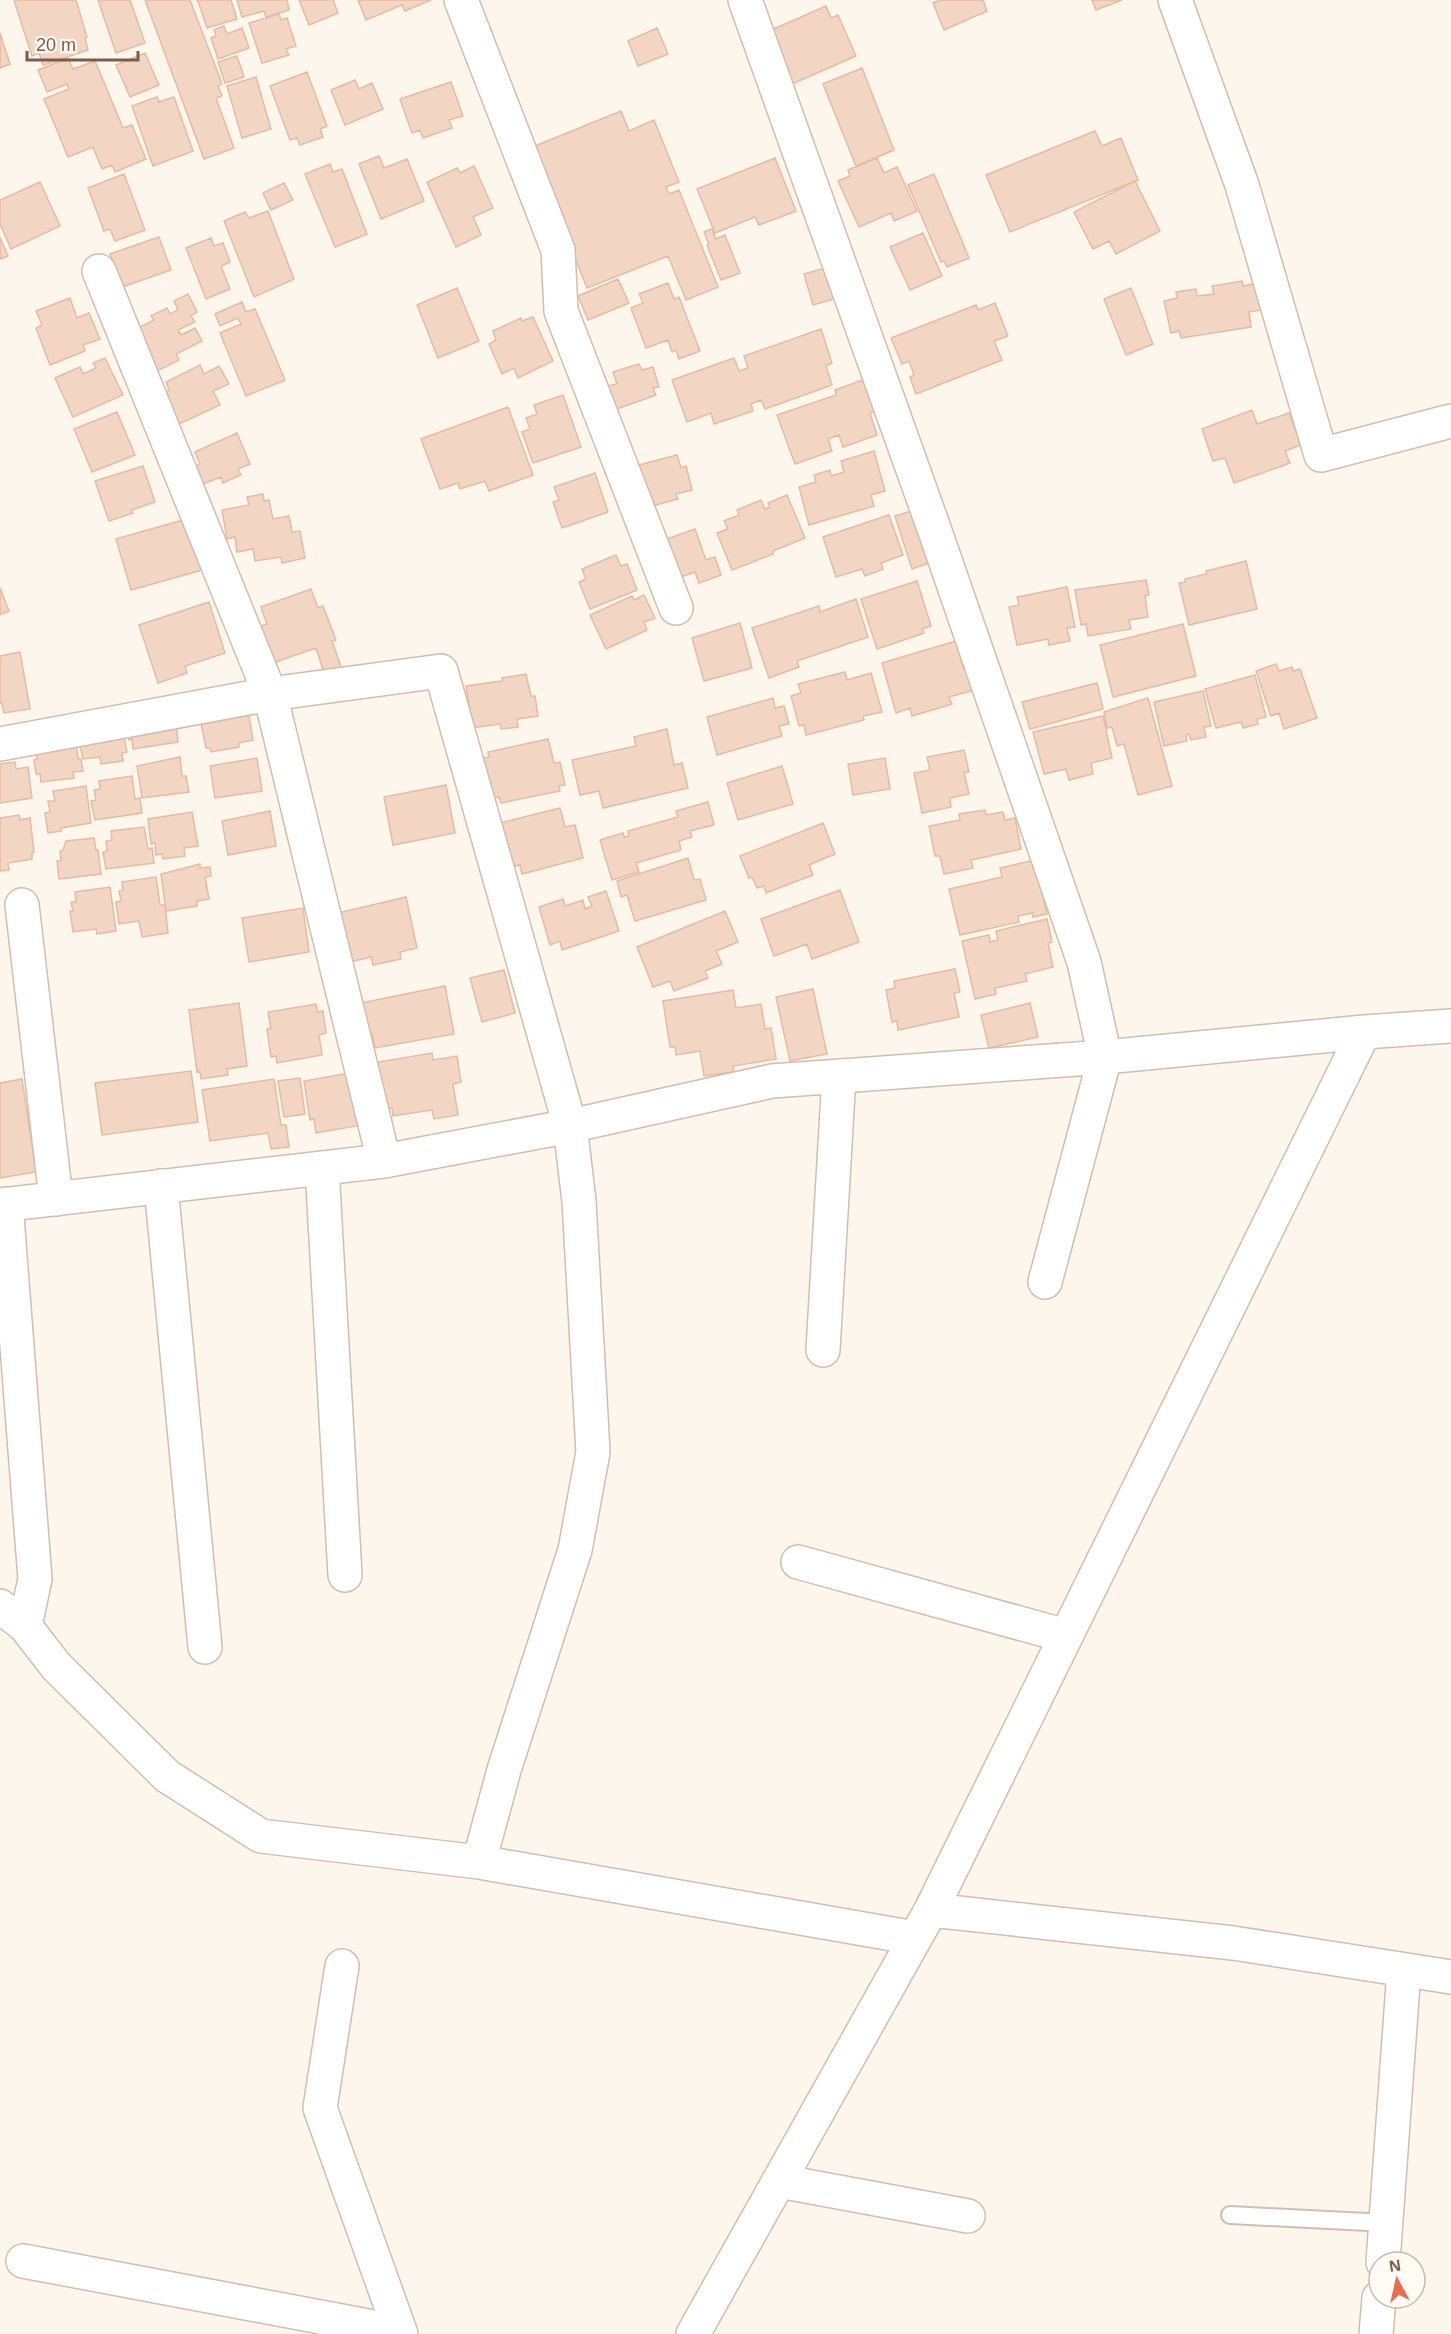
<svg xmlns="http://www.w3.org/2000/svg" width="1451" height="2334" font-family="Arial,sans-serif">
	<rect width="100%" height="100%" fill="#fdf6ec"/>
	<path fill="#f3d5c3" stroke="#e6bba3" stroke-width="1.5" d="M14,0H76L87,37L85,38L88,50L43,65L39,53L32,56Z
		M98,0H130L145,43L116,53Z
		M145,0H190L222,84L218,86L222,96L216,98L234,148L204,159Z
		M196,0H231L237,19L207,28L198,1Z
		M237,0H287L289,10L266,17L264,11L242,17Z
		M299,0H333L338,13L309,25Z
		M358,0H431L405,11L402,5L366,20Z
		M940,0H983L987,11L944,30L933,3Z
		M1092,0H1122L1096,10Z
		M826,6L831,18L838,15L856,56L792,84L769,31Z
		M279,14L281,20L287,18L296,46L286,49L289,55L262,63L249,23Z
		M224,26L227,34L242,28L249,48L218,59L211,38L216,36L214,30Z
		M657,28L668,54L638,66L628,41Z
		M0,33L10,64L0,68Z
		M145,53L159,85L130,97L116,65Z
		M237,56L244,77L225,83L218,62Z
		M68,58L73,69L95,61L123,128L132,125L146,159L115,172L112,165L102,169L93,147L68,157L44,99L69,89L67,84L47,92L38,70Z
		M862,68L894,150L856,166L823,84Z
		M307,72L327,126L320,129L323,137L300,145L297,138L290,140L270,86Z
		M256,77L271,129L242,138L227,86Z
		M355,80L359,89L372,83L383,109L345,125L331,90Z
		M451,82L463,116L449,120L452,128L423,138L420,130L412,133L400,99Z
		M157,97L159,102L174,97L193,151L153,166L132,106Z
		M621,111L629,131L654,120L679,182L666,187L669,194L679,190L718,287L686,300L668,256L587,288L561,223L565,221L535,146Z
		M1095,131L1102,146L1121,138L1138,180L1010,232L986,175Z
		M379,156L384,168L407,159L424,201L381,219L359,164Z
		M775,158L796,211L759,225L755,217L715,233L697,189Z
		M877,158L884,173L897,167L917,211L894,221L891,213L859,227L838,181L850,176L848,170Z
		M330,164L333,172L342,169L367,234L335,247L305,174Z
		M474,166L493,208L473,217L481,235L456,247L427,182L457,168L460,173Z
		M124,174L145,230L115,241L110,229L104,231L88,188Z
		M934,174L969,258L947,267L944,261L941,262L908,185Z
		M1135,181L1160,231L1116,254L1109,241L1093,249L1074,212Z
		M40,182L60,226L11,249L0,224V200Z
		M284,183L293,200L271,210L263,193Z
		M268,211L294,279L254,297L224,221L245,212L249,218Z
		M712,229L716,239L725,235L740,273L721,280L707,245L709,244L704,232Z
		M923,233L942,276L910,290L890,247Z
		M0,237L8,256L0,259Z
		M159,237L171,270L122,287L110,254Z
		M211,238L214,246L223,243L230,262L221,266L230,289L206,299L186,248Z
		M825,268L834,299L813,305L804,274Z
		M618,279L629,303L588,320L578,296Z
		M1242,281L1243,286L1262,282L1266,309L1249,312L1251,327L1181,338L1179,331L1171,333L1164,301L1177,298L1176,292L1196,289L1197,296L1214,294L1212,286Z
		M668,283L674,299L679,297L700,351L679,359L676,350L672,352L668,340L646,348L631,308L643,303L639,294Z
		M457,288L479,341L438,358L417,305Z
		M1131,288L1153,344L1126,355L1104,299Z
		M188,294L197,312L191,316L195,322L178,330L181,335L195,328L202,341L176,354L179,360L157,371L136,329L154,320L151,316L167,308L170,314L178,310L174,301Z
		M70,298L77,318L89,313L100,339L83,345L85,351L50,365L36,328L42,325L36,311Z
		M242,302L246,312L255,309L285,380L246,396L220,333L241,324L238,318L220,326L215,314Z
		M995,303L1008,336L994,341L1002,360L916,394L910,377L914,375L909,361L902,364L891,338L976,305L978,310Z
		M533,317L553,361L518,378L514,368L502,374L489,344L496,340L493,331L521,318L522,321Z
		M821,329L832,363L826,366L832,385L765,409L761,400L751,404L753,411L714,424L711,413L687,422L672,380L734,358L739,371L748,368L744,356Z
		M105,358L123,395L73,417L55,378L80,367L83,374L96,368L93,363Z
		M639,364L642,370L653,367L659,387L653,388L656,395L614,410L607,386L617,384L613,372Z
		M200,365L204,374L219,366L229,384L213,391L220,405L179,424L164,392L169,390L166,382Z
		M868,378L879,410L870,413L877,435L843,447L839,435L828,439L832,451L795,464L777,415L836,395L835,390Z
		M563,395L581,447L533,463L522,432L530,429L526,418L537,414L534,405Z
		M508,407L533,475L489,491L485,481L460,489L458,483L440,489L421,439Z
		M1252,410L1257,424L1289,413L1301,445L1285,451L1290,463L1234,483L1225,458L1213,461L1202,429Z
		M117,412L135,455L92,472L74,429Z
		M237,433L250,464L238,469L241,475L223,483L221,477L203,484L196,466L200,464L195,452Z
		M874,451L885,491L871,495L874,506L809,525L799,487L816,482L814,475L830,470L831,476L844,472L841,461Z
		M677,455L681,468L686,466L692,490L676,494L678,499L652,506L635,466Z
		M143,466L155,502L132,510L133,513L109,521L95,481Z
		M595,473L608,512L562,528L553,502L559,500L554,487Z
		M263,494L264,501L269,500L273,519L289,516L292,532L300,531L305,558L282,563L281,557L255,561L253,549L237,552L235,537L227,539L222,510L249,505L247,497Z
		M787,495L805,538L773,551V554L732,570L717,533L728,529L724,521L739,515L737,510L761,500L765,509L770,507L768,503Z
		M921,508L938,560L912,569L895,516Z
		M889,515L903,555L881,563L883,569L865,576L862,569L836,577L823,537Z
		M190,518L206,569L131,590L116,539Z
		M695,529L706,560L715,557L721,575L699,583L695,572L672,580L658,542Z
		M616,555L621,566L627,564L637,590L590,609L579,582L586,579L582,569Z
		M1246,561L1257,609L1189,625L1179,583L1185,582V579L1206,574V571Z
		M1146,580L1149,595L1145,596L1148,617L1129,620L1131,629L1088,636L1086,624L1081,625L1075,590Z
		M917,581L931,626L922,629L924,633L877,649L861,599Z
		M1067,587L1075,627L1067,628L1070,641L1049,645L1048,639L1017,645L1009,607L1019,605L1017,597Z
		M0,588L9,611L0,615Z
		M311,589L318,608L323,606L336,640L332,641L341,667L324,673L316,648L273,663L261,626L267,624L261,607Z
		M644,595L655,618L644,622L647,630L606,649L590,615L632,596L634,600Z
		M856,599L868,637L797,661L799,667L769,678L752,628L819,606L820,612Z
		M209,602L225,653L185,666L187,673L158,683L139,625Z
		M740,623L752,668L704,681L692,638Z
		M1183,624L1196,676L1113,697L1100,645Z
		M956,641L964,670L972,668L978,689L949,697L952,704L912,716L910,708L896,713L882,663Z
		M20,652L30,709L4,713L2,703H0V656Z
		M1276,664L1279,671L1292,667L1293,671L1300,669L1317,718L1284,729L1279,713L1271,716L1256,671Z
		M845,672L847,680L871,673L882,712L863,716L864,720L806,735L804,725L799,726L791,696L801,693L798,684Z
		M526,674L531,696H535L538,716L517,719L518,727L501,729L500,724L472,728L466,686L502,681V678Z
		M1255,675L1266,717L1257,719L1258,724L1243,728L1241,722L1216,728L1205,689Z
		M1097,683L1103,709L1030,729L1022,702Z
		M1203,691L1211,726L1204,727L1206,737L1191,740L1189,734L1186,735L1187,741L1164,746L1154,702Z
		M773,698L775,708L784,706L789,724L779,726L782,736L717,755L707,717Z
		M1148,698L1172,786L1138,795L1124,744L1117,746L1112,727L1107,728L1104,712Z
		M247,704L253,740L239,743V747L211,752L210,748H206L199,713Z
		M125,716L176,722L178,742L133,749L132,739L129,740Z
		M1103,716L1112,758L1091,763L1093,774L1069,780L1066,769L1044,774L1033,732Z
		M120,717L127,752L122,753L123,761L101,764L100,757L83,759L80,745Z
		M667,729L674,765L682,763L688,788L603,808L599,791L580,795L572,760L636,746L634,737Z
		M75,735L78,759H81L83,771L73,772L74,778L41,782L40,774H36L34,760L37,759L36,748Z
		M548,739L554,763L560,762L565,785L559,786L560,791L501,803L499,797L489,799L476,759L489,757L488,752Z
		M964,750L969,772H964L969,794L950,798L951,807L922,813L914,773L930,770L927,757Z
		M180,757L182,776H186L189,792L142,798L137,766Z
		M257,758L262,791L215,798L210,766Z
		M885,758L890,789L853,795L848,764Z
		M15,762L16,769L28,767L32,798L0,803V764Z
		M782,766L793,804L738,820L727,783Z
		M132,776L135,799L140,798L142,813L95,820L91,801L96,800L94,790L100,789L99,781Z
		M446,785L455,833L393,845L384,797Z
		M86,786L91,823L61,828V831L48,833L45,813L50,812L48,801H55L53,791Z
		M708,802L714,825L690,831L692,837L679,841L681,850L636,863L639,872L612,880L600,840L623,833L624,837L629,836L628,831L678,817L676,811Z
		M560,808L565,827L575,825L583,858L522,874L520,865L512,867L496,824Z
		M985,810L986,815L1003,812L1005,820L1015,818L1021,849L971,860L973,868L944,874L940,856H935L929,826L960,820L959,814Z
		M270,811L276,846L228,855L222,821Z
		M192,812L198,846L184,848L185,856L163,859L162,854L156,855L155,843L151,844L148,819Z
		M19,815L20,820L30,818L34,852H32V859L8,863L9,870L0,871V818Z
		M823,823L835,854L809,865L813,875L766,893L764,886L757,888L752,877L749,878L740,856Z
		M144,827L148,849L152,848L154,863L106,869L103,852L107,851L106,841L112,840L111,831Z
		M94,838L96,850H98L101,874L59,879L57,861H61L60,851L63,850L66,841Z
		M688,858L694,880L700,879L706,900L635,921L627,895L621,897L617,881Z
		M1035,860L1047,914L1033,917L1032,913L1018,916L1019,922L960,935L949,889L1002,877L1000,868Z
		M200,864V868L210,867L211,876L205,877L209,899L197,901V906L166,911L161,874Z
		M156,877L160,905H165L168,933L142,937L139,921L119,924L116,902L121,901L119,891L123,890L122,882Z
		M110,887L116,931L97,934L96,929L73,932L70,911H73L71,902H76L75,892Z
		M840,890L859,942L812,959L807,944L774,956L761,919Z
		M606,891L619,931L562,950L560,941L550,945L539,907L563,899L565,906L583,900L585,909L592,906L588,897Z
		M406,897L417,948L400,952L401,959L373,965L371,957L350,962L338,913Z
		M303,908L309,952L249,962L242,918Z
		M725,911L738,942L716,951L722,964L705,971L708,978L674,991L670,981L653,987L637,947Z
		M1047,919L1052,942L1048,943L1053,967L1025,974L1027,981L995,988L996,994L975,999L962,941L989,935L990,942L998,940L996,931Z
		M955,969L960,992L954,993L959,1017L898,1030L897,1021L892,1022L886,990L895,988L894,981Z
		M504,970L515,1013L482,1022L470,978Z
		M445,986L454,1034L375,1048L372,1035L368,1036L361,1003Z
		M813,989L827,1054L790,1061L776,997Z
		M733,990L736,1008L761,1004L765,1029L771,1028L776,1059L733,1066L734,1072L704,1076L700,1051L676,1055L675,1047H670L663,1001Z
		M239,1003L247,1066L227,1069L228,1075L201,1079L200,1071L197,1072L189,1010Z
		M1030,1003L1038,1037L989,1048L981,1015Z
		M316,1004L317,1012L323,1011L326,1033L319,1035L322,1055L277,1063L276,1056L271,1057L267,1029L271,1028L268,1012Z
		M432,1053L433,1060L457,1056L461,1082L453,1084L458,1115L434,1119L432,1110L393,1116L392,1108L385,1109L372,1063Z
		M191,1071L198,1122L102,1135L95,1083Z
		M349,1073L362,1125L316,1133L314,1119L310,1120L304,1081Z
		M300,1078L305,1114L284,1117L278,1081Z
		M22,1079L36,1172L0,1178V1083Z
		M274,1079L281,1125H286L289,1147L271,1149L268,1133L210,1141L202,1090Z"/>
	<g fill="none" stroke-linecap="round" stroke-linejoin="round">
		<g stroke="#d1beb0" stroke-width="20">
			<path id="lane" d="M1230,2215L1387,2223"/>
		</g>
		<g stroke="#d1beb0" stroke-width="36">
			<path id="street" d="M461,0L558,250L561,311L676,608
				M745,0L936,534L1084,962L1105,1057L1045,1282
				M1175,0L1242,185L1321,455L1451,421
				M99,271L270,694L384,1161
				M0,744L270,694L441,671L570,1126L579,1201L593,1452L575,1550L504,1770L479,1862
				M22,905L56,1199
				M322,1168L345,1575
				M161,1186L205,1647
				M6,1204L35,1579L25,1626
				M0,1205L384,1161L570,1126L772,1081L1105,1057L1364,1032L1451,1026
				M823,1350L839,1076
				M798,1562L1066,1636
				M0,1606L25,1626L56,1666L167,1776L261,1836L479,1862L915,1938
				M931,1910L1233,1943L1451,1977
				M342,1966L320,2108L401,2334
				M779,2181L968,2216
				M23,2261L400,2332
				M1383,2262L1404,1970
				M693,2334L931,1910L1364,1032
				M1376,2334L1379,2298"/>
		</g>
		<use href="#lane" stroke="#fff" stroke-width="16"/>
		<use href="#street" stroke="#fff" stroke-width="33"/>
	</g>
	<g transform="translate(1397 2280) rotate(352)"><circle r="28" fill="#fffaf3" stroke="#cabbb1" stroke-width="1.5"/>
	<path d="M0-4.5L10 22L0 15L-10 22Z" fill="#e76f51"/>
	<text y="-9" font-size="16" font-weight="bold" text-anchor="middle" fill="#7a5c4d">N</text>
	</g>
	<path d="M27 51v9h111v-9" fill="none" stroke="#7a5c4d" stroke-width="3"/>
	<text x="36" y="51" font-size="18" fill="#7a5c4d" stroke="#fffaf3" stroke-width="4.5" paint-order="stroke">20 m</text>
</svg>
